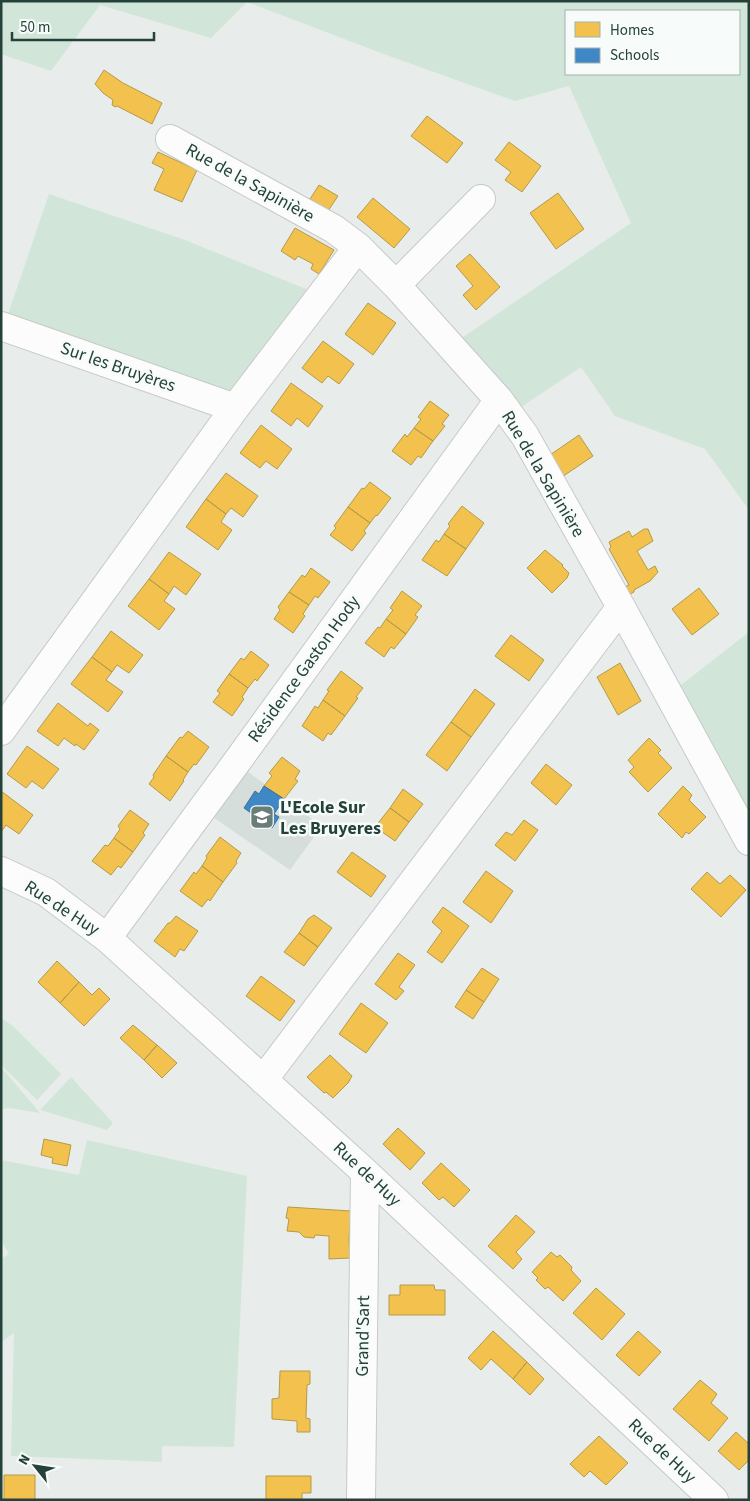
<svg xmlns="http://www.w3.org/2000/svg" width="750" height="1501" font-family="'Source Sans 3',sans-serif">
	<rect width="100%" height="100%" fill="#e8edeb"/>
	<path fill="#d6dedb" d="M236,763L322,826L290,870L201,809Z"/>
	<path fill="#d1e6d8" fill-rule="evenodd" d="M1,1H749V510L705,449L615,416L581,367L509,415L450,346L631,223L569,86L515,101L389,56L247,2L211,38L100,5L51,71L1,54ZM566,11H739V74H566Z
		M49,194L185,240L321,295L235,408L4,326Z
		M749,632V841L668,695Z
		M1,1018L13,1026L61,1074L37,1100L1,1065Z
		M1,1067L40,1113L9,1108L1,1109Z
		M71,1077L113,1123L107,1130L40,1110Z
		M87,1140L247,1176L234,1447L162,1446V1462L11,1456L14,1333L1,1342V1259L9,1254L1,1240V1160L79,1175Z"/>
	<path fill="#f2c14e" stroke="#b49b48" d="M104,70L123,83L162,103L152,124L117,106L115,107L112,105L113,100L103,93L95,84Z
		M427,116L463,143L447,163L411,136Z
		M509,142L541,166L522,192L505,180L511,172L495,160Z
		M158,152L197,170L182,202L154,190L164,169L152,163Z
		M319,185L338,196L328,211L310,199Z
		M558,193L584,229L556,249L530,213Z
		M373,198L410,229L394,248L357,217Z
		M295,228L334,250L319,274L311,269L313,264L298,256L295,260L281,251Z
		M470,254L500,287L476,310L463,295L473,286L456,266Z
		M368,303L396,323L373,355L345,334Z
		M323,341L354,364L339,384L328,376L322,383L302,368Z
		M291,383L323,406L308,427L297,418L291,426L271,411Z
		M430,401L449,415L442,424L445,426L433,441L414,428L421,419L418,417Z
		M261,425L292,449L277,469L266,461L260,468L240,453Z
		M414,428L433,441L421,458L418,456L411,465L392,451L405,434L407,437Z
		M579,435L593,456L559,479L547,457Z
		M226,473L258,496L243,517L231,508L226,514L206,499Z
		M370,482L391,498L377,516L376,515L370,523L348,507L362,488L364,489Z
		M206,499L226,514L221,522L232,530L218,550L186,527Z
		M462,506L484,523L466,549L444,534L450,526L448,524Z
		M348,507L370,523L364,531L366,533L352,551L330,535L336,528L334,526Z
		M644,529H648L653,541L637,551L648,570L655,566L658,572L650,581L634,590V592L625,597L620,589L629,585L609,549L611,547L609,542L629,531L632,537Z
		M444,534L466,549L447,576L422,560L436,540L439,542Z
		M545,550L563,565L562,566L569,573L567,578L552,593L527,568Z
		M169,552L201,574L186,595L174,586L169,594L149,579Z
		M311,568L330,582L318,598L315,596L309,605L289,592L302,575L305,577Z
		M149,579L169,594L164,601L175,609L159,630L128,606Z
		M699,588L719,614L692,635L672,609Z
		M402,591L422,606L415,615L418,617L406,634L386,619L393,610L390,608Z
		M289,592L309,605L303,614L305,616L293,633L274,619L280,610L278,607Z
		M386,619L406,634L394,649L391,647L384,657L365,643L378,627L380,628Z
		M111,631L143,655L129,673L117,665L112,672L92,657Z
		M511,635L544,660L529,681L495,656Z
		M251,651L269,665L257,681L255,679L248,688L229,674L241,658L244,660Z
		M92,657L112,672L106,680L123,692L108,712L71,684Z
		M620,663L641,701L618,715L597,677Z
		M341,671L363,688L356,697L358,698L345,716L323,700L329,691L327,690Z
		M229,674L248,688L242,697L244,699L232,716L213,702L220,693L217,691Z
		M475,689L495,704L471,737L451,722Z
		M323,700L345,716L331,735L328,733L323,741L302,726L315,706L318,708Z
		M58,703L88,726L90,723L99,730L84,750L76,744L75,746L64,738L58,746L37,731Z
		M451,722L471,737L447,771L426,755Z
		M188,731L209,747L196,765L194,764L188,772L166,756L180,737L182,738Z
		M649,738L661,750L658,753L672,768L648,792L629,772L634,767L628,760Z
		M27,746L59,769L43,789L32,781L26,788L7,774Z
		M166,756L188,772L183,780L184,781L170,801L149,784L154,777L153,775Z
		M282,757L300,771L295,779L298,781L284,799L264,786L272,776L269,773Z
		M546,764L572,785L556,805L531,783Z
		M683,786L692,795L689,800L706,817L689,834L686,832L682,838L658,814Z
		M403,789L423,804L409,822L390,808Z
		M1,791L33,815L19,834L6,825L1,832Z
		M390,808L409,822L395,841L375,827Z
		M130,810L149,824L143,833L145,835L133,852L114,838L120,829L118,826Z
		M524,820L538,830L515,861L495,845L506,832L512,835Z
		M220,837L241,853L236,861L237,863L223,882L202,866L207,858L206,856Z
		M114,838L133,852L121,868L118,866L111,875L92,861L105,845L108,846Z
		M352,852L386,876L371,897L337,872Z
		M202,866L223,882L210,901L208,899L202,907L180,891L194,872L196,874Z
		M486,871L513,891L491,923L463,902Z
		M707,872L720,884L730,875L746,890L721,917L691,889Z
		M443,907L469,926L442,963L427,952L442,931L432,922Z
		M314,915L332,928L318,947L299,933L308,919Z
		M176,916L198,931L184,951L180,949L175,957L154,941L168,923H170Z
		M299,933L318,947L304,966L284,952Z
		M398,953L415,965L399,987L404,991L396,1000L375,984Z
		M57,961L79,982L60,1003L38,982Z
		M482,968L499,979L484,1002L466,990Z
		M261,976L295,1001L280,1021L246,996Z
		M79,982L92,995L99,988L110,999L84,1026L60,1003Z
		M466,990L484,1002L473,1019L455,1007Z
		M361,1003L388,1023L366,1053L339,1034Z
		M133,1025L157,1045L144,1060L120,1038Z
		M157,1045L177,1063L162,1078L144,1060Z
		M330,1055L352,1076L348,1083L333,1098L326,1092L324,1093L307,1077Z
		M398,1128L425,1153L410,1170L383,1144Z
		M44,1139L71,1145L67,1166L52,1163L53,1158L41,1155Z
		M441,1163L470,1190L454,1207L443,1197L439,1200L422,1183Z
		M288,1207L351,1211L349,1239L350,1258L329,1259V1236L315,1235L314,1238L304,1237L299,1232L287,1231L289,1219L286,1218Z
		M516,1215L535,1232L516,1252L522,1259L513,1269L488,1246Z
		M551,1252L557,1257L560,1255L572,1267L571,1270L581,1281L563,1301L548,1287L545,1289L536,1280L538,1278L532,1272Z
		M400,1285H434L435,1290H445V1315H389V1295H400Z
		M596,1288L625,1314L602,1340L573,1313Z
		M493,1331L527,1362L513,1379L491,1359L481,1370L468,1358Z
		M638,1331L661,1352L639,1376L616,1355Z
		M527,1362L544,1379L530,1395L513,1379Z
		M280,1371H310V1384L307,1385L306,1418L310,1419V1432H297V1421L272,1419V1399L279,1398Z
		M700,1380L717,1394L711,1403L728,1418L709,1441L673,1409Z
		M736,1432L749,1444V1460L739,1470L718,1451Z
		M599,1436L628,1463L606,1485L590,1471L584,1477L570,1464Z
		M4,1475H35V1500H4Z
		M266,1476H311V1493H302V1500H266Z"/>
	<path fill="#3f88c5" stroke="#37739b" d="M264,786L284,799L274,814L279,817L272,828L244,808L255,791L259,794Z"/>
	<g fill="none" stroke-linecap="round" stroke-linejoin="round">
		<g stroke="#c5cac8" stroke-width="30">
			<path id="minor" d="M170,139L334,229L358,247L396,285L499,400L525,436L621,607L749,841
				M396,285L481,199
				M1,326L235,408
				M1,731L235,408L358,247
				M1,871L46,892L107,938L365,1172L714,1500
				M107,938L236,763L499,400
				M263,1080L621,607
				M361,1500L365,1172"/>
		</g>
		<use href="#minor" stroke="#fcfcfc" stroke-width="28"/>
	</g>
	<defs>
		<g id="school-square" transform="scale(1.25)"><rect x="-9" y="-9" width="18" height="18" rx="4" fill="#697e78" stroke="#f7fbf9"/><path d="M0-5L7-2L0 1L-7-2ZM-4 1L0 2.5L4 1V4Q0 6-4 4Z" fill="#fff"/></g>
	</defs>
	<g fill-rule="evenodd">
		<use href="#school-square" x="262" y="817"/>
	</g>
	<g text-anchor="middle" dominant-baseline="central" stroke-width="5" stroke-linejoin="round" paint-order="stroke">
		<g font-size="18" fill="#24423a" stroke="#f7fbf9">
			<text transform="translate(250 183) rotate(29)">Rue de la Sapinière</text>
			<text transform="translate(118 367) rotate(19)">Sur les Bruyères</text>
			<text transform="translate(543 474) rotate(59)">Rue de la Sapinière</text>
			<text transform="translate(304 669) rotate(-54)">Résidence Gaston Hody</text>
			<text transform="translate(62 908) rotate(33)">Rue de Huy</text>
			<text transform="translate(367 1174) rotate(43)">Rue de Huy</text>
			<text transform="translate(363 1336) rotate(-89)">Grand'Sart</text>
			<text transform="translate(662 1451) rotate(43)">Rue de Huy</text>
		</g>
		<g font-size="18" font-weight="bold" fill="#24423a" stroke="#f7fbf9" text-anchor="start">
			<text x="280" y="807">L'Ecole Sur<tspan x="280" dy="21">Les Bruyeres</tspan></text>
		</g>
	</g>
	<rect width="750" height="1501" fill="none" stroke="#24423a" stroke-width="5"/>
	<rect x="565" y="10" width="175" height="65" fill="#f7fbf9" stroke="#a3b1ad"/>
	<rect x="575" y="22" width="25" height="15" fill="#f2c14e" stroke="#a3b1ad"/>
	<text x="610" y="35" font-size="15" fill="#24423a">Homes</text>
	<rect x="575" y="48" width="25" height="15" fill="#3f88c5" stroke="#a3b1ad"/>
	<text x="610" y="60" font-size="15" fill="#24423a">Schools</text>
	<g transform="translate(35 1466) rotate(300)" stroke="#f7fbf9" stroke-width="4" paint-order="stroke">
	<path d="M0-4L9 19L0 12L-9 19Z" fill="#24423a"/>
	<text y="-8" font-size="14" font-weight="bold" text-anchor="middle" fill="#24423a">N</text>
	</g>
	<path d="M12 32v8h142v-8" fill="none" stroke="#24423a" stroke-width="2.5"/>
	<text x="20" y="32" font-size="15" fill="#24423a" stroke="#f7fbf9" stroke-width="4" paint-order="stroke">50 m</text>
</svg>
